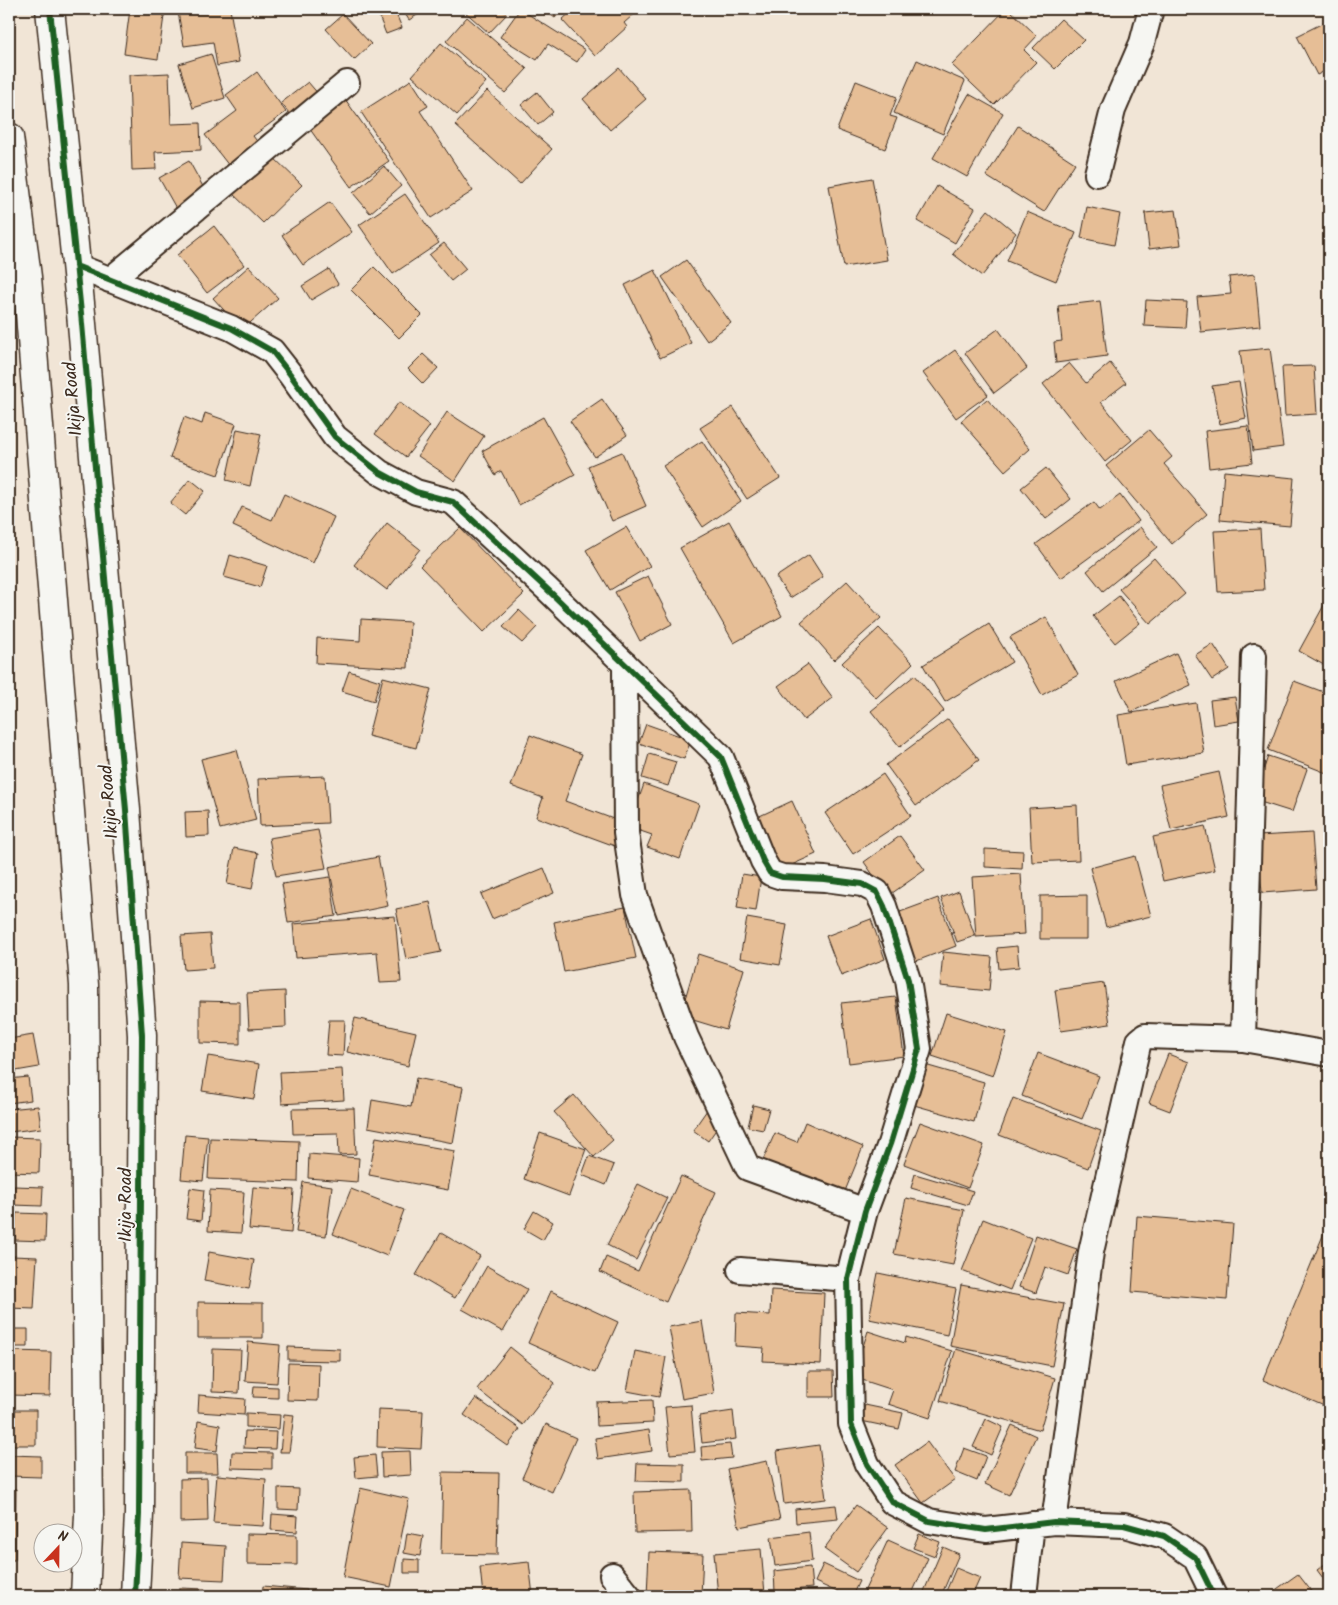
<svg xmlns="http://www.w3.org/2000/svg" width="1338" height="1605" font-family="Kalam,sans-serif">
	<rect width="100%" height="100%" fill="#f1e5d6"/>
	<filter id="ink" filterUnits="userSpaceOnUse"><feTurbulence type="fractalNoise" baseFrequency=".02" numOctaves="2"/><feDisplacementMap in="SourceGraphic" scale="10" xChannelSelector="R" yChannelSelector="G"/><feConvolveMatrix kernelMatrix="1 2 1 2 8 2 1 2 1" color-interpolation-filters="sRGB"/></filter>
	<g filter="url(#ink)">
		<path fill="#e6be96" stroke="#3b2a1e" d="M130,9H165L158,59L124,54Z
			M195,9H230L239,62L217,66L213,42L184,46L178,12Z
			M376,9H394L402,28L386,34Z
			M402,9H427L409,20Z
			M462,9H501L507,14L489,33Z
			M520,9L585,50L577,62L548,44L537,60L500,37Z
			M543,9H563L555,18Z
			M574,9H640L624,23L627,27L595,56L562,20Z
			M1006,9H1009L1037,36L1024,50L1036,62L994,105L952,65Z
			M343,14L371,44L354,60L326,29Z
			M467,17L527,69L505,93L446,41Z
			M1061,19L1084,40L1055,69L1033,48Z
			M1329,20V69L1317,75L1297,36Z
			M441,43L486,82L457,115L412,76Z
			M211,54L225,98L193,108L179,64Z
			M917,60L965,81L943,134L894,113Z
			M619,68L646,99L610,130L583,99Z
			M257,72L286,112L253,136L263,149L233,171L205,135L237,111L226,95Z
			M169,73L171,124L200,123L201,150L155,152L156,169L132,170L129,75Z
			M411,80L428,106L420,111L473,191L431,218L361,112Z
			M856,81L897,97L890,116L897,118L885,149L837,130Z
			M308,82L320,96L293,118L281,103Z
			M487,91L552,149L520,184L455,125Z
			M537,92L553,112L538,125L521,105Z
			M969,94L1003,113L967,177L933,158Z
			M345,99L389,161L351,187L307,125Z
			M1018,126L1075,163L1044,212L986,176Z
			M269,153L302,185L263,223L231,192Z
			M189,161L207,194L177,210L159,178Z
			M384,166L401,186L370,213L353,193Z
			M872,178L887,260L844,267L829,186Z
			M937,186L975,208L955,243L917,221Z
			M405,194L439,243L393,274L359,225Z
			M330,202L352,232L303,265L282,235Z
			M1087,207L1120,214L1114,245L1081,238Z
			M988,210L1016,233L982,276L953,254Z
			M1176,210L1181,245L1149,249L1145,213Z
			M1027,212L1076,233L1056,281L1007,261Z
			M214,226L244,265L207,293L177,255Z
			M444,243L466,269L451,281L429,255Z
			M686,260L731,323L707,341L662,277Z
			M249,266L278,298L242,330L213,298Z
			M374,267L422,315L399,338L351,290Z
			M329,269L338,284L311,300L302,286Z
			M655,270L691,343L660,358L625,285Z
			M1255,274L1260,326L1201,332L1197,297L1231,294L1229,277Z
			M1146,300L1187,302L1185,328L1144,326Z
			M1100,301L1107,356L1056,363L1054,342L1062,341L1058,306Z
			M998,329L1027,368L994,393L965,353Z
			M1270,348L1283,447L1253,451L1240,351Z
			M955,350L988,395L956,418L923,373Z
			M423,354L438,368L423,384L408,369Z
			M1069,363L1086,383L1110,363L1126,383L1101,402L1132,440L1105,462L1043,384Z
			M1314,366L1317,414L1285,416L1282,367Z
			M1239,382L1246,418L1220,424L1212,386Z
			M602,399L627,435L595,457L570,421Z
			M987,399L1030,449L1005,471L961,421Z
			M399,402L430,426L406,457L375,434Z
			M733,407L780,478L747,499L700,428Z
			M447,412L484,436L455,481L418,456Z
			M205,413L236,424L218,475L170,458L184,417L202,424Z
			M543,417L575,475L519,505L501,471L495,475L482,451Z
			M1248,426L1252,463L1209,468L1205,431Z
			M237,429L261,434L250,486L226,480Z
			M1149,430L1172,457L1164,464L1207,514L1172,544L1106,466Z
			M702,441L741,501L703,527L663,466Z
			M622,452L646,506L612,521L588,466Z
			M1046,468L1071,499L1046,519L1021,488Z
			M1224,471L1294,478L1290,526L1220,520Z
			M190,479L205,491L185,515L170,503Z
			M284,494L334,517L313,563L233,526L242,507L272,520Z
			M1120,495L1139,521L1061,578L1036,544L1094,502L1100,510Z
			M729,521L782,616L734,643L680,548Z
			M387,523L420,549L387,590L354,565Z
			M626,527L650,566L610,590L586,550Z
			M1140,527L1157,547L1103,591L1087,571Z
			M460,528L524,594L484,632L420,566Z
			M1260,529L1264,590L1218,592L1214,531Z
			M230,555L267,566L260,587L224,577Z
			M809,555L823,577L790,598L776,577Z
			M1154,558L1185,594L1150,624L1119,589Z
			M648,576L672,624L640,641L615,592Z
			M847,581L881,618L834,660L801,622Z
			M1119,596L1140,623L1115,643L1093,616Z
			M1329,596V668L1299,651Z
			M519,610L537,627L522,643L503,627Z
			M1046,617L1078,675L1042,695L1010,637Z
			M361,619L410,622L408,668L316,663L317,638L360,641Z
			M989,624L1012,662L945,702L923,665Z
			M879,628L913,663L876,698L842,663Z
			M1213,644L1229,669L1212,680L1195,655Z
			M1176,653L1191,685L1131,712L1116,681Z
			M808,664L833,698L804,720L778,686Z
			M349,671L380,681L374,701L342,691Z
			M915,675L944,711L900,747L871,711Z
			M383,677L431,689L416,748L368,736Z
			M1294,681L1329,694V774L1268,750Z
			M1235,697L1239,721L1213,725L1210,700Z
			M1196,703L1204,753L1126,765L1118,715Z
			M948,719L979,760L916,806L886,765Z
			M646,724L691,740L684,759L639,743Z
			M530,735L582,754L565,801L624,823L615,846L536,817L543,798L511,786Z
			M237,750L256,820L220,829L201,759Z
			M649,754L676,762L668,786L642,778Z
			M1268,756L1307,769L1292,812L1254,800Z
			M1219,772L1229,817L1171,830L1160,785Z
			M883,774L911,816L853,854L825,813Z
			M325,776L328,823L260,826L258,779Z
			M644,784L699,804L680,859L647,847L652,835L629,827Z
			M792,801L816,854L776,872L751,820Z
			M1077,805L1079,860L1032,862L1029,808Z
			M208,811L209,836L186,837L185,812Z
			M1205,826L1215,870L1163,881L1153,837Z
			M318,830L326,868L276,876L269,838Z
			M1312,833L1316,889L1262,893L1258,836Z
			M900,836L925,870L888,896L864,862Z
			M234,848L258,853L252,889L227,884Z
			M985,849L1023,851L1022,869L985,867Z
			M1135,856L1151,916L1106,927L1090,868Z
			M378,857L388,906L339,916L329,867Z
			M544,868L554,893L492,919L481,894Z
			M742,874L761,877L756,911L737,908Z
			M1021,874L1025,934L976,937L972,877Z
			M330,877L336,916L288,923L282,884Z
			M959,891L975,936L957,942L941,898Z
			M1087,895V939H1040V896Z
			M938,898L956,946L911,963L892,915Z
			M430,902L441,952L406,959L396,909Z
			M625,907L636,958L564,972L554,922Z
			M395,916L401,982L380,983L377,952L296,958L293,924Z
			M747,918L787,925L780,965L740,958Z
			M871,919L885,959L841,976L826,936Z
			M210,934L213,968L184,970L181,936Z
			M1017,946L1019,967L999,969L997,948Z
			M943,952L992,957L989,991L940,986Z
			M698,954L744,969L726,1030L680,1016Z
			M1104,983L1110,1024L1061,1031L1055,990Z
			M285,991L286,1027L249,1029L247,993Z
			M896,997L904,1056L849,1063L841,1003Z
			M200,1001L240,1002V1044L200,1043Z
			M946,1013L1007,1032L993,1076L932,1056Z
			M355,1018L416,1032L408,1066L347,1052Z
			M329,1020H345L343,1056L326,1055Z
			M33,1035L39,1067L10,1072L9,1039Z
			M1038,1053L1099,1076L1082,1119L1022,1096Z
			M1168,1054L1189,1062L1170,1111L1149,1103Z
			M208,1056L259,1064L254,1099L202,1091Z
			M925,1065L984,1082L974,1122L914,1105Z
			M342,1069L344,1100L282,1104L280,1072Z
			M28,1077L31,1100L9,1103V1079Z
			M416,1078L463,1087L453,1143L368,1127L372,1100L411,1107Z
			M574,1095L613,1140L594,1157L554,1112Z
			M1013,1098L1101,1131L1088,1168L999,1135Z
			M753,1105L769,1109L763,1130L748,1127Z
			M38,1106L41,1128L10,1132L9,1109Z
			M354,1108L356,1154L339,1155L338,1133L293,1134L292,1109Z
			M707,1110L722,1121L708,1141L693,1130Z
			M805,1122L863,1147L843,1196L762,1162L775,1133L797,1142Z
			M920,1122L984,1145L968,1188L904,1164Z
			M540,1133L586,1149L569,1196L524,1179Z
			M185,1135L208,1137L203,1181L181,1179Z
			M9,1137L40,1138L39,1173L9,1172Z
			M376,1137L455,1151L448,1190L369,1175Z
			M210,1138L299,1141L298,1182L208,1179Z
			M309,1154L359,1158L357,1182L308,1178Z
			M589,1156L614,1165L606,1185L582,1175Z
			M915,1174L973,1191L968,1205L911,1188Z
			M681,1176L716,1192L666,1302L600,1272L606,1257L638,1271Z
			M303,1182L332,1186L326,1236L296,1232Z
			M638,1184L667,1198L636,1260L607,1245Z
			M14,1186L43,1187L42,1206L13,1205Z
			M253,1187L294,1190L291,1233L249,1229Z
			M190,1188L204,1190L201,1221L186,1219Z
			M351,1189L404,1210L387,1256L333,1234Z
			M210,1190L244,1192L241,1233L208,1231Z
			M906,1198L964,1210L953,1265L894,1254Z
			M534,1211L553,1222L543,1240L524,1229Z
			M16,1213L46,1214L45,1241L15,1240Z
			M1137,1216L1233,1224L1227,1300L1132,1292Z
			M983,1219L1031,1238L1010,1290L962,1271Z
			M1329,1221V1408L1263,1380Z
			M441,1233L480,1256L455,1298L416,1275Z
			M1036,1235L1077,1249L1068,1275L1045,1267L1036,1293L1019,1287Z
			M209,1252L254,1260L249,1289L204,1281Z
			M12,1256L37,1257L34,1309L9,1308Z
			M487,1266L527,1289L503,1332L462,1309Z
			M878,1273L956,1289L947,1335L869,1319Z
			M961,1285L1064,1304L1052,1366L950,1346Z
			M771,1290L824,1293L821,1364L763,1361L764,1348L735,1346L736,1313L770,1315Z
			M551,1291L618,1322L595,1373L528,1343Z
			M198,1302L263,1303V1338H198Z
			M702,1321L714,1393L682,1399L669,1327Z
			M9,1329H28V1347H9Z
			M868,1331L905,1343L906,1337L952,1351L930,1418L888,1404L893,1390L853,1377Z
			M248,1342L280,1345L277,1383L245,1381Z
			M288,1347L340,1349V1361L288,1360Z
			M510,1347L555,1383L523,1425L477,1389Z
			M213,1349L241,1350L239,1393L212,1392Z
			M956,1349L1055,1378L1040,1430L940,1401Z
			M11,1351L51,1352L50,1396L10,1395Z
			M635,1351L666,1357L659,1397L627,1391Z
			M288,1363L319,1364L318,1401L287,1400Z
			M808,1371H833L834,1397H808Z
			M254,1386L278,1387V1398L253,1397Z
			M199,1395L245,1399L244,1415L198,1412Z
			M476,1398L520,1429L508,1446L464,1415Z
			M652,1400L653,1423L597,1426L596,1402Z
			M691,1405L695,1452L670,1454L665,1407Z
			M865,1405L903,1413L899,1429L861,1421Z
			M378,1409L423,1411L421,1449L377,1447Z
			M9,1410H36V1445H9Z
			M733,1411L736,1439L702,1443L699,1416Z
			M246,1413L280,1415L279,1429L246,1427Z
			M284,1414L294,1415L289,1452H280Z
			M986,1419L1003,1427L991,1455L973,1447Z
			M198,1421L220,1425L217,1451L195,1448Z
			M546,1424L576,1438L552,1492L522,1478Z
			M1012,1425L1036,1436L1009,1495L985,1484Z
			M649,1430L652,1451L598,1459L595,1438Z
			M245,1431L276,1432L275,1449L244,1448Z
			M927,1442L955,1480L923,1503L895,1465Z
			M730,1444L732,1458L702,1461L701,1447Z
			M819,1445L826,1499L784,1504L777,1451Z
			M964,1448L986,1456L977,1481L955,1472Z
			M410,1451L411,1475L382,1477L381,1452Z
			M232,1452L272,1453V1469L231,1468Z
			M185,1453H217L218,1473H185Z
			M9,1455L41,1456V1477L9,1476Z
			M375,1455L377,1476L356,1478L354,1457Z
			M767,1461L780,1519L739,1527L727,1469Z
			M637,1463L684,1464V1482L636,1481Z
			M443,1472L499,1473L497,1555L441,1554Z
			M217,1475L266,1479L263,1526L213,1523Z
			M207,1478L208,1521L180,1522V1479Z
			M278,1488L299,1489L298,1510L278,1509Z
			M360,1488L409,1499L391,1587L343,1577Z
			M9,1489H16L15,1560H9Z
			M691,1490L692,1532L635,1533L634,1492Z
			M836,1505L838,1519L796,1523L795,1509Z
			M856,1505L888,1528L856,1572L824,1549Z
			M272,1514L298,1516L297,1532L271,1530Z
			M809,1532L812,1561L775,1566L771,1537Z
			M407,1533L423,1536L420,1556L404,1553Z
			M247,1534L297,1535V1565L247,1564Z
			M919,1534L940,1542L935,1556L913,1548Z
			M888,1540L928,1558L911,1596H874L864,1592Z
			M181,1543L226,1546L224,1580L179,1578Z
			M943,1547L959,1554L941,1596H922Z
			M761,1549L765,1594L718,1596L714,1553Z
			M649,1552L703,1554L701,1596H647Z
			M404,1559L419,1560V1573H404Z
			M1329,1561V1586L1317,1570Z
			M529,1562L533,1596H483L480,1567Z
			M823,1564L859,1581L852,1596H846L815,1582Z
			M810,1567L812,1588L775,1592L774,1571Z
			M956,1568L980,1578L972,1596H944Z
			M1298,1574L1315,1596H1267Z
			M263,1586L307,1590L306,1596H262Z
			M179,1588L205,1589V1596H179Z
			M9,1593H30V1596H9Z
			M249,1593V1596H210V1594Z"/>
		<g fill="none" stroke-linecap="round" stroke-linejoin="round">
			<g stroke="#3b2a1e" stroke-width="28">
				<path id="minor" d="M1097,174L1113,110L1142,43L1151,9
					M76,266L231,328L272,351L290,374L335,437L379,472L416,492L453,502L547,589L721,757L763,861L770,873L782,877L825,879L862,884L877,892L884,906L908,980L919,1049L890,1144L865,1211L848,1279L851,1424L867,1464L892,1502L929,1521L986,1530L1054,1522L1124,1525L1164,1536L1195,1557L1214,1596
					M110,280L347,83
					M625,664L626,833L635,895L686,1037L748,1168L865,1211
					M1243,1039L1254,656
					M740,1270L848,1279
					M1054,1522L1091,1252L1139,1041L1145,1036L1243,1039L1329,1054
					M612,1575L629,1596
					M1024,1596L1032,1524"/>
			</g>
			<g stroke="#3b2a1e" stroke-width="31">
				<path id="tertiary" d="M50,9L81,313L126,810L142,1035L139,1514L135,1596
					M9,137L27,277L84,985L89,1515L85,1596"/>
			</g>
			<use href="#minor" stroke="#f6f6f2" stroke-width="24"/>
			<use href="#tertiary" stroke="#f6f6f2" stroke-width="28"/>
			<g stroke="#f6f6f2" stroke-width="9">
				<path id="cycleway" d="M50,9L81,313L126,810L142,1035L139,1514L135,1596
					M76,266L231,328L272,351L290,374L335,437L379,472L416,492L453,502L547,589L721,757L763,861L770,873L782,877L825,879L862,884L877,892L884,906L908,980L919,1049L890,1144L865,1211L848,1279L851,1424L867,1464L892,1502L929,1521L986,1530L1054,1522L1124,1525L1164,1536L1195,1557L1214,1596"/>
			</g>
			<use href="#cycleway" stroke="#1b5e20" stroke-width="6"/>
		</g>
	</g>
	<g text-anchor="middle" dominant-baseline="central" stroke-width="4" stroke-linejoin="round" paint-order="stroke">
		<g font-size="18" fill="#3b2a1e" stroke="#f6f6f2">
			<text transform="translate(74 399) rotate(-95)">Ikija Road</text>
			<text transform="translate(110 802) rotate(-95)">Ikija Road</text>
			<text transform="translate(126 1205) rotate(-90)">Ikija Road</text>
		</g>
	</g>
	<rect width="1338" height="1605" fill="none" stroke="#f6f6f2" stroke-width="30"/>
	<rect x="15" y="15" width="1308" height="1575" fill="none" stroke="#3b2a1e" stroke-width="2" filter="url(#ink)"/>
	<g transform="translate(58 1548) rotate(22)"><circle r="24" fill="#f6f6f2" stroke="#aba49d"/>
	<path d="M0-4L9 19L0 12L-9 19Z" fill="#c8321e"/>
	<text y="-8" font-size="14" font-weight="bold" text-anchor="middle" fill="#3b2a1e">N</text>
	</g>
</svg>
